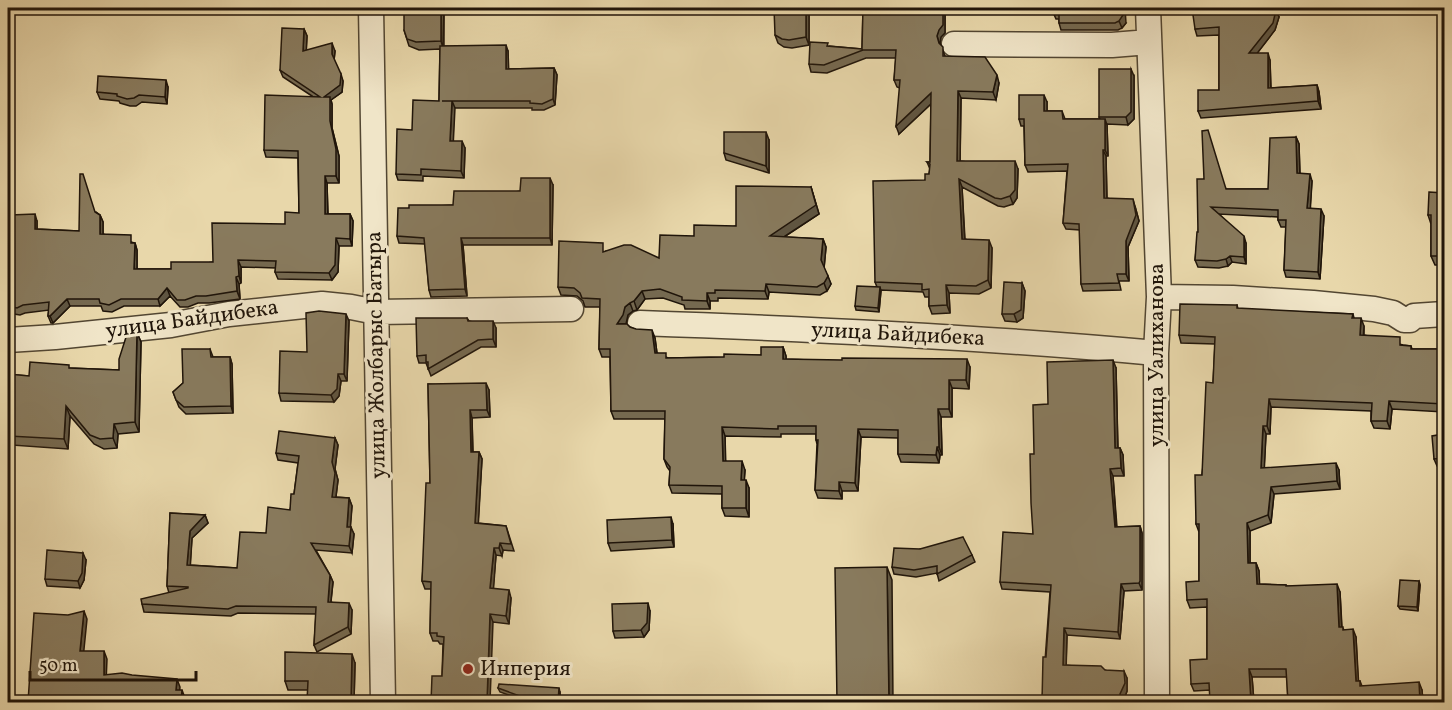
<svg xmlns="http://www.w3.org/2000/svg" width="1452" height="710" font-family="Vollkorn,serif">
	<rect width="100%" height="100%" fill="#e8d7aa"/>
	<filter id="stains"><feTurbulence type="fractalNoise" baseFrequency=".00333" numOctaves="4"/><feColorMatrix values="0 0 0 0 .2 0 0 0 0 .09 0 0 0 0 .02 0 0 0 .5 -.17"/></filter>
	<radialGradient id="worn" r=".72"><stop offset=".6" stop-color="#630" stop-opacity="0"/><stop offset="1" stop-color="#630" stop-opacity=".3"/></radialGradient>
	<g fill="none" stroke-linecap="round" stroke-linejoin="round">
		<g stroke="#524632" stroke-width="27">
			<path id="street" d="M371,8L383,702
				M1148,8L1159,297L1156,353L1157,702
				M954,44L1112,45L1149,42
				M1159,297L1233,298L1313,303L1374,309L1393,313L1404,320H1410L1414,316L1444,314
				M640,323C812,329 984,337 1156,353
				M8,340L55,337L171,325L229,314L322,304L351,307L376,312L571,309"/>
		</g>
		<use href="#street" stroke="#f0e5c8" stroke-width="24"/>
	</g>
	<path fill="#756950" stroke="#20150a" stroke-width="1.5" d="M444,8V46L508,51V69L554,68L557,75L555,105L544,110H532V108H454L453,141L465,148L464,178L423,176V181L398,180L396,174L412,130L439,101L440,49L419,50L409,46L404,30Z
		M809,8V45L792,48L784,47L778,43L775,35Z
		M863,8H945V33L941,37L940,43L945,56L999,83L996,100L961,98L960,161L1018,169L1017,198L1013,204L1004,207L998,206L962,187L965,239L992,248L991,288L979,294L949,293L950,313L932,314L929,306V297H925L923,292L881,290L879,312L856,310L855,306L877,287L875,282L925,180L929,174L930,169L927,162H930L931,104L899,134L900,88L897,87L894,80L896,58H866L827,73L811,72L809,64L829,46L862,49Z
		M1053,8L1126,23L1122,28L1118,30H1061L1059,23V19H1056L1053,12Z
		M1279,17L1275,30L1257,53L1270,60L1271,88L1317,85L1319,92L1321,109L1201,118L1198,111L1219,90V35L1197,36L1195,29Z
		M304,29L307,36L306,51H335L334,60L343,81L342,92L331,100L332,104V128L339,156V183H327L328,214H350L353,221L352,246H339L338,272L332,280L278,279L275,272L276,268L241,267V283L239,284L240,299L209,303H198L188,307H180L170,296L160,306H124L112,312L103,311L101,306H70L53,323H51L48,316L49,310L25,313L20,315L8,313V220L37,221V229L79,231L96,212L100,215L103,222V234L135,243L137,250V269H171L213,262L285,224L299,213L298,158L266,157L264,150L312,96L283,77L280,70Z
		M1134,76V119L1128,125L1107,124L1108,156H1106L1107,198L1135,206L1139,221L1128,247L1129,281H1119L1121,290L1083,291L1081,284L1080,230L1066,229L1063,223L1067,171L1028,172L1025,165L1024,126H1021L1019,119L1047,102V111H1062L1065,119H1100L1099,117Z
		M168,87L167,104L142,102L136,106H130L120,103L119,101L100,99L97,92Z
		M1296,137L1299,144L1300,173L1312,181L1310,208L1324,216L1320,279L1286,277L1284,270L1286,227H1281L1278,220V217L1219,214L1246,243V264L1232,262L1228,266L1219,268L1198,267L1195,260L1204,179L1227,189H1268Z
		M769,140V173L726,160L724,153Z
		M553,185L552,245H463L467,296L431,297L429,290L425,244L399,243L397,236L409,208L453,205L520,191Z
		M811,187L819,214L784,237L823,239L826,247L824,268L831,284L827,291L820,295L769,292L768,299L718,298V301H710V309H685L684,305L663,298L645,299L637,310L633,311L628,315L626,324L630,327L655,338L657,353L668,358L724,357L761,355L783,347L786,356V359L970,367L969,389L952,388V417H941L942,455H940L939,463L901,462L898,454V438L861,437L858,491H842V499L818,498L815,490L817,444L816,440V434H781V437L725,436V461L745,470L744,480L749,488V517L725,516L722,508V494L672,493L669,485L670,471L667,467L664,459L665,419H614L611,411L610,357H602L599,349L600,307H585L583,301L577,296L561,295L558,287L606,251L659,258L694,236L736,226Z
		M1444,193V265H1435L1431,256V224L1428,215Z
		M1022,283L1025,291L1023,318L1017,322L1005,321L1002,314Z
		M1237,305L1238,309L1353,314L1354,318L1364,326V335L1403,345L1411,346L1412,349H1444V412L1392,409L1390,429L1374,428L1371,421V411L1271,407L1270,434H1266L1264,468L1339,470L1340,489L1274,494L1271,523L1250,531V563H1256L1259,571V584L1286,585L1287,586L1340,592L1342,627L1344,630L1356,637L1358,681H1360L1362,686L1422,690L1423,702H1288L1287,677H1252L1254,702H1210V690L1194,691L1191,684L1207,659V607L1190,608L1187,600L1199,581V532L1196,524L1213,383L1215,344L1181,343L1179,335Z
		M467,318L469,321L496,328V347H481L431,376L426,363H419L417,356Z
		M349,321L347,381H341L339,396L334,402L281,401L279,393L307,352Z
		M137,333L141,342L139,432L118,434L117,448L104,449L94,444L70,416L68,449L12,445L10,473L8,374L29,376L70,368L119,370Z
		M210,349L213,357H230L232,364L233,413L186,414L179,407L173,392L183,383Z
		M1116,368L1118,448H1120L1123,455L1124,476H1113L1117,527L1140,526L1142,533V590L1124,591L1120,639L1067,635L1066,665L1105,670L1127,678V691L1123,702H1042L1050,592L1002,589L1000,582L1033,534L1048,404Z
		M428,384L489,390L490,417L472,418L473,452H479L482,459L478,523L506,526L514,551L503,550L502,556L496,555L493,589L511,598L509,624L493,622L442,676L443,644H440L438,641H433L430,633L431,589H425L422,581L430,483Z
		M1444,434V465L1437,466L1434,459Z
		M335,438L338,445L335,469L338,480L336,497L349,498L352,506L350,527L354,534L352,553L316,550L330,575L333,582L331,602L352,610L351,634L317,652L314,645L316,614L238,613L231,616L144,612L142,604L169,593L167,586L170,513L205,515L208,523L192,538L190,565L237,568L266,533L290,510L294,494L298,463L278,460L276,453Z
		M673,524L674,547L611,551L608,543Z
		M920,549L972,555L975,562L939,581L937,573L916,577L894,574L892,567Z
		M86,560L84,580L80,588L47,586L45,579Z
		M1419,581L1420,585L1418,611L1400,609L1398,606Z
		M650,611L649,630L644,637L615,638L613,631Z
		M355,663L354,702H307L308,690H288L285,681Z
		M498,688L560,692V702H528L500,692Z"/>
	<path fill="#5f5541" stroke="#20150a" stroke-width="1.5" d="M441,8H444L443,48L441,41Z
		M806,8H809V45L806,37Z
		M943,8H945V33L941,37L940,43L941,51L937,36Z
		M1123,8H1125L1126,23L1122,28L1119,21Z
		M1276,10L1279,17L1275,30L1252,60L1249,53Z
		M304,29L307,36L306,59L303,51Z
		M332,43L335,51L334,61L332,54Z
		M506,45L508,51L509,76L506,69Z
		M1268,53L1270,60L1271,95L1268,88Z
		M554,68L557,75L555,105L553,99Z
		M1131,69L1134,76V119L1128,125L1126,117Z
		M341,74L343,81L342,92L331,100L332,104V128L339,156V183L336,176L324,97Z
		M997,75L999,83L996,100L993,92Z
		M166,80L168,87L167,104L165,97Z
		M1317,85L1319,92L1321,109L1318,101Z
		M958,91L961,98L960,169L957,161Z
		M931,93L934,101L899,134L896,126Z
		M1044,95L1047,102V118L1044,111Z
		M452,101L455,108L453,148L450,141Z
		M1105,119L1107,125L1108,156L1105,150Z
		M766,132L769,140V173L766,166Z
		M1296,137L1299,144L1300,180L1297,173Z
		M462,141L465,148L464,178L461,171Z
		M1103,150L1106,156L1107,205L1104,198Z
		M1015,161L1018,169L1017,198L1013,204L1010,196Z
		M1310,174L1312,181L1310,215L1307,208Z
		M325,176L327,183L328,221L325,214Z
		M550,178L553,185L552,245L550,238Z
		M959,179L962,187L965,247L962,239Z
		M811,187L819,214L773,244L770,236Z
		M1133,199L1139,221L1128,247L1129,281L1126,274V241Z
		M1321,209L1324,216L1320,279L1318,272Z
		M35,214L37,221V236L35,229Z
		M350,214L353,221L352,246L350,239Z
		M100,215L103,222V241L100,234Z
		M1244,236L1246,243V264L1244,257Z
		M336,238L339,246L338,272L332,280L329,273Z
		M461,238L463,245L467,296L465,289Z
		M823,239L826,247L824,269L821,260Z
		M989,240L992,248L991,288L988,280Z
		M135,243L137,250V276L134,269Z
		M1230,256L1232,262L1228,266L1226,259Z
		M238,260L241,267V283L239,276Z
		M828,276L831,284L827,291L824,283Z
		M236,277L239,284L240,299L237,291Z
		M1022,283L1025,291L1023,318L1017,322L1014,314Z
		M766,284L769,292L768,299L765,291Z
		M946,285L949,293L950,313L947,305Z
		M880,287L881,291L879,312L878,308Z
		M167,288L170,296L160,306L158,299Z
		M642,291L645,299L637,310L634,301Z
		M707,293L710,301V309L707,301Z
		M67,299L70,306L53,323L50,316Z
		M630,303L633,311L628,315L626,324H617L625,307Z
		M346,314L349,321L347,381L344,374Z
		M1361,318L1364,326L1363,343L1360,335Z
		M493,321L496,328V347L493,339Z
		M652,330L655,338L658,361L655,353Z
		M137,333L141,342L139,432L135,422Z
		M783,347L786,356V368L783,359Z
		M230,357L232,364L233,413L231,406Z
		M967,359L970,367L969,389L966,380Z
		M1113,360L1116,368L1118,456L1115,448Z
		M338,374L341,381L339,396L334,402L331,395Z
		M949,380L952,388V417L949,409Z
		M486,383L489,390L490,417L487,410Z
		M1269,399L1271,407L1270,434L1267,426Z
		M1389,401L1392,409L1390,429L1387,421Z
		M66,406L70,416L68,449L64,439Z
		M938,409L941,417L942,455L939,447Z
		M470,410L472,418L473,460L471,452Z
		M114,424L118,434L117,448L113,438Z
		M1263,426L1266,434L1264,476L1261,468Z
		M722,427L725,436L726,469L723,461Z
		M858,429L861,437L858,491L855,483Z
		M9,436L12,445L10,473L8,475V450Z
		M335,438L338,445L335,469L338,480L335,504L332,497V462Z
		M937,447L940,455L939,463L936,455Z
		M1120,448L1123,455L1124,476L1121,468Z
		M479,452L482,459L478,530L475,523Z
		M742,461L745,470L744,488L741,480Z
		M1336,463L1339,470L1340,489L1337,481Z
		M1110,469L1113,476L1117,535L1115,527Z
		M746,480L749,488V517L746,508Z
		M839,482L842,491V499L839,491Z
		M1271,487L1274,494L1271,523L1268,515Z
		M349,498L352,506L350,534L347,527Z
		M205,515L208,523L192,538L190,572L187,565L190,531Z
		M671,517L673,524L674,547L672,540Z
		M1247,523L1250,531V571L1248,563Z
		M1140,526L1142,533V590L1139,583Z
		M351,527L354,534L352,553L349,546Z
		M500,543L503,550L502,556L499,548Z
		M494,548L496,555L493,596L490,588Z
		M83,553L86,560L84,580L80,588L78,581Z
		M1256,563L1259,571L1260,592L1257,584Z
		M887,567L892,580L893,702H889Z
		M330,575L333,582L330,609L328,602Z
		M1419,581L1420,585L1418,611L1417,607Z
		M1121,584L1124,591L1120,639L1118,632Z
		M1337,584L1340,592L1342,635L1339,627Z
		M509,590L511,598L509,624L506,616Z
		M349,603L352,610L351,634L348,627Z
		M648,603L650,611L649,630L644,637L641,630Z
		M84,611L87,619L83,659L80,651Z
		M490,614L493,622L490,702H487Z
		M1064,628L1067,635L1066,673L1063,665Z
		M1353,629L1356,637L1359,689L1356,681Z
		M104,651L107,659L106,683L104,675Z
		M352,654L355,663L354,702H351Z
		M1249,669L1252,677L1254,702H1251Z
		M1124,671L1127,678V691L1123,702H1120V694Z
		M177,679L180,687L179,698L176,690Z
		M1419,682L1422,690L1423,702H1420Z
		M559,688L560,692V702H558Z
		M182,690L185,698L184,702H181Z"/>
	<path fill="#887a5d" stroke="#20150a" stroke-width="1.5" d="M404,8H441V41L416,42L407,39L404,30Z
		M774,8H806V37L789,40L782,39L775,35Z
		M863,8H943V25L939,30L937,36L939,43L943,47V56L985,57L997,75L993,92L958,91L957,161H1015V190L1010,196L1001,199L995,198L959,179L962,239L989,240L988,280L976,286L946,285L947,305L929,306V289L922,290V284L875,282L873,181L925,180V174H929L930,164L927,162H930L931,93L896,126L900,80H894L896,50H863L824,65L809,64L810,42L828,43L827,46L862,49Z
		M1053,8H1123V15L1119,21L1115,23H1059V12H1053Z
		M1192,8H1271L1276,10L1273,23L1249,53H1268V88L1317,85L1318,101L1198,111V90H1219V27L1195,29Z
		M282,28L304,29L303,51L332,43V54L341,74L340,85L324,97H330V121L336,149V176H325V214H350V239L336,238L335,265L329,273L275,272L276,261L238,260L239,276L236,277L237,291L206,296H196L185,300H177L167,288L158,299H121L109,305L100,303L99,299H67L50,316H48L49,302L23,305L17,308L8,306V220L10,215L35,214V229L79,231L80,174H83L95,212L100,215V234L131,235V243H135L134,269H171V262H213L212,223L285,224V212L299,213L298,151L264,150L265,95L320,97L280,70Z
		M506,45V69L554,68L553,99L542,104L530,103V101H442H452L450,141H462L461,171L421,169V175L396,174L397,129L412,130L413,100L439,101L440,46Z
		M1099,69H1131V112L1126,117H1099Z
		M98,76L166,80L165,97L139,95L134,98L127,99L117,96V94L97,92Z
		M1019,95H1044V111H1062L1063,119H1105V150H1103L1104,198L1133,199L1136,215L1126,241V274H1117L1119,283L1081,284L1079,224L1063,223L1068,164L1025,165L1024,119H1019Z
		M1208,130L1226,189H1268L1270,138L1296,137L1297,173L1310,174L1307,208L1321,209L1318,272L1284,270L1286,220H1278V210L1211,207L1244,236V257L1230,256L1226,259L1217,261L1195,260L1197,232H1198L1197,179H1204L1202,131Z
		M724,132H766V166L724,153Z
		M521,178H550V238H461L465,289L429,290L424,238L397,236L398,208H409V205H453L454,191H520Z
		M736,186L811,187L816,205L770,236L823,239L821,260L828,276L824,283L817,287L766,284L765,291L715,290V293H707V301L682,300V297L660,289L642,291L634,301L630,303L625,307L623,315L617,324H627L630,327L636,329L652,330L655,353H666V358L724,357V354L761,355V347H783V359L842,360V358L967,359L966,380H949V409H938L939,447H937L936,455L898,454V430L858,429L855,483L839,482V491L815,490L818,440H816V426H778V429L722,427L723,461H742L741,480H746V508H722V486L669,485L670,467L664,459L665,411H611L610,349H599L600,299L582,298L580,293L574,288L558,287L559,241L603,243V252L624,245H631L659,258L660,235L694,236V225L736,226Z
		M1429,192L1444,193V256H1431V215H1428Z
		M1004,282L1022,283L1021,310L1014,314H1002Z
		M857,286L880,287L878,308L855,306Z
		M1180,304L1235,305H1237V308L1353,314L1352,318H1361L1360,335L1400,337V345L1411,346V349H1444V404L1389,401L1387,421H1371L1372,403L1269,399L1267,426H1263L1261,468L1336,463L1337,481L1271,487L1268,515L1247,523L1248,563H1256L1257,584L1286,585V586L1337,584L1339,627H1343V630L1353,629L1356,681H1360V686L1419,682L1420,702H1288L1286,669H1249L1251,702H1210L1209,683L1191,684L1190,660L1207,659V599L1187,600L1186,582L1199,581V524H1196L1195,475H1202L1206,382L1213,383L1215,337L1179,335Z
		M319,311L346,314L344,374H338L337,389L331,395L279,393L280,351L307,352L306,313Z
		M416,318H467L468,321H493V339L478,340L428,369V362H426V355L417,356Z
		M137,333L135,422L114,424L113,438L100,439L90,435L66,406L64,439L9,436L8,450V374L29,376L30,362L69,365V368L119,370V359L127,334Z
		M182,349H210L211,357H230L231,406L184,407L176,400L173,392L183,383Z
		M1113,360L1115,448H1120L1121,468L1110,469L1115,527L1140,526V581L1139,583L1121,584L1118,632L1064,628L1063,665L1101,666L1105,670L1124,671L1125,683L1120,694V702H1042L1043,657H1046L1051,585L1000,582L1003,532L1033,534L1031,503L1030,454H1034L1033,405L1048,404L1047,362Z
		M486,383L487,410H470L471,452H479L475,523L506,526L511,544L500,543L499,548H494L490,588L509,590L506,616L490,614L487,702H431L432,676H442L444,637L437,636V633H430L431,582L422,581L426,483H430L428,384Z
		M279,431L335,438L332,462L335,473L332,497L349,498L347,527H351L349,546L311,543L330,575L328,602L349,603L348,627L314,645L316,607L236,606L228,609L142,604L141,599L188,588V587L167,586L170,513L205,515L190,531L187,565L237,568L240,532L266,533L268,507L290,510L291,494H294L299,456L276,453Z
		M1444,434V458L1434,459L1432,436Z
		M671,517L672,540L608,543L607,520Z
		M963,537L972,555L937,574V566L914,570L892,567L894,548L920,549Z
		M47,550L83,553L82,573L78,581L45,579Z
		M887,567L889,702H837L835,568Z
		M1400,580L1419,581L1417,607L1398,606Z
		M648,603L647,623L641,630L613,631L612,604Z
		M84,611L80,651H104V675L122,673L132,675L177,679L176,690H182L181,702H28L34,613L68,615Z
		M285,652L352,654L351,702H307L308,681H285Z
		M499,684L559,688L558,702H536L498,688Z"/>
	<circle fill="#8f2418" stroke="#f0e5c8" stroke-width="2" cx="468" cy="669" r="6"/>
	<g text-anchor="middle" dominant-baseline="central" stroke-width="6" stroke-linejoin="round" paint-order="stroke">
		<g font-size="22" fill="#20150a" stroke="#f0e5c8">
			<text transform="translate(192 320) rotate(-8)">улица Байдибека</text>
			<text transform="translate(898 335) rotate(3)">улица Байдибека</text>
			<text transform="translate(377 355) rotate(-91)">улица Жолбарыс Батыра</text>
			<text transform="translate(1157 355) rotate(-90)">улица Уалиханова</text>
		</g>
		<g font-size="22" fill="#20150a" stroke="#f0e5c8" text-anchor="start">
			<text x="480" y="669">Инперия</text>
		</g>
	</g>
	<rect width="1452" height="710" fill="none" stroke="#e8d7aa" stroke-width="30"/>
	<rect x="9" y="9" width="1434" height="692" fill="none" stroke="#20150a" stroke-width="3"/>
	<rect x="15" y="15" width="1422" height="680" fill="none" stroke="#20150a" stroke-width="1.5"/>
	<path d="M30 671v9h166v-9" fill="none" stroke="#20150a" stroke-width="3"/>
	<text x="39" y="671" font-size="18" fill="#20150a" stroke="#f0e5c8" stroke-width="4.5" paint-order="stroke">50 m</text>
	<rect width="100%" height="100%" filter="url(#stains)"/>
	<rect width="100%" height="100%" fill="url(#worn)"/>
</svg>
